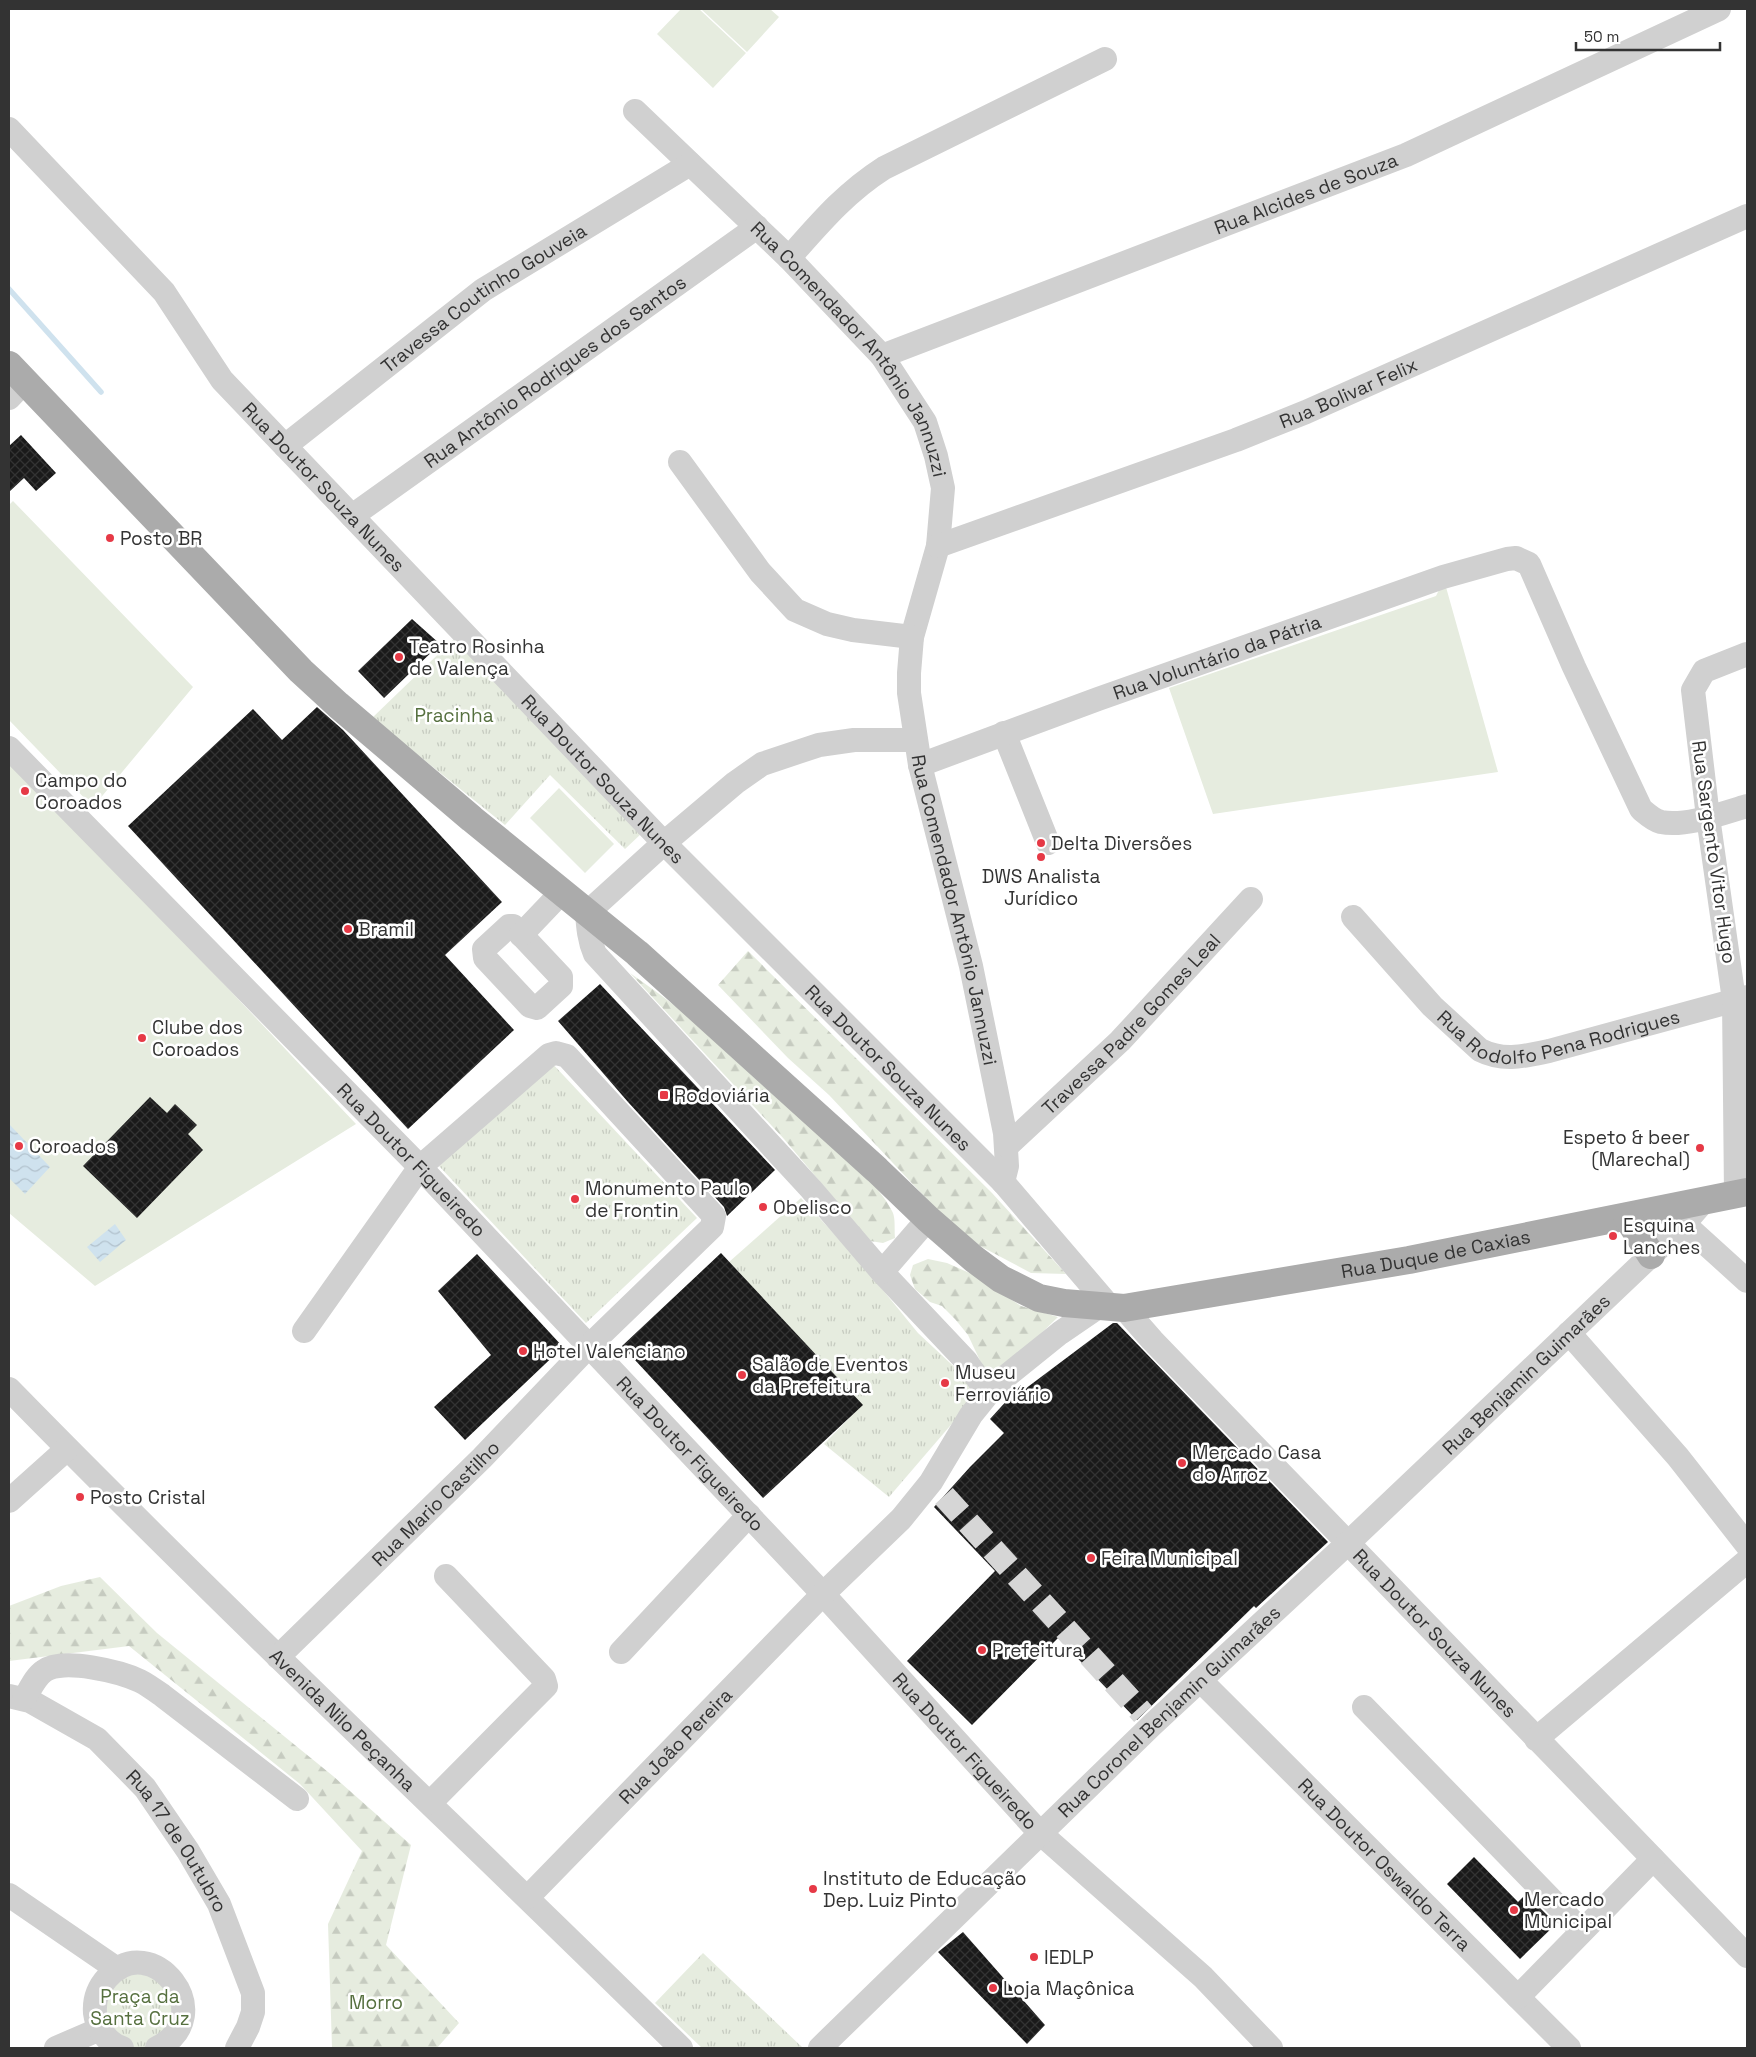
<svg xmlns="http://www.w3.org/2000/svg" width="1756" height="2057" font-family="'Space Grotesk',sans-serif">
	<defs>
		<pattern id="grass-tufts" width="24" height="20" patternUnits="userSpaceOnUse" patternTransform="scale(1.25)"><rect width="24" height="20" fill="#e6ecdf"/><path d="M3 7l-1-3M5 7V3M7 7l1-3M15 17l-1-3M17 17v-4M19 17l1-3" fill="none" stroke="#c6cbc0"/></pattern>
		<pattern id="forest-firs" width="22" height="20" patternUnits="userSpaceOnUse" patternTransform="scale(1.25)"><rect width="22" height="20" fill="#e6ecdf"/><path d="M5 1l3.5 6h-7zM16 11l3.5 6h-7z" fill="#c6cbc0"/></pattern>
		<pattern id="water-waves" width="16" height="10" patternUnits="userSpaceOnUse" patternTransform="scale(1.25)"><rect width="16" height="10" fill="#cfe2ee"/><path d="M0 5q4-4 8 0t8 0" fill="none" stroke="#b2c2cd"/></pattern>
		<pattern id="building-cross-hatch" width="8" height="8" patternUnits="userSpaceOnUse" patternTransform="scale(1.25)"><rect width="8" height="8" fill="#1a1a1a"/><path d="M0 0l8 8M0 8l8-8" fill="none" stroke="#333"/></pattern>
	</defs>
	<rect width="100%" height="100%" fill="#fff"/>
	<path fill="url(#grass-tufts)" d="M456,637L641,834L625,849L550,775L505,825L372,718Z
		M550,1061L697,1218L586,1323L439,1166Z
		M801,1198L860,1262L918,1333L980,1391L889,1497L824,1444L862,1405L729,1262Z
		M703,1953L803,2048H702L655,2003Z
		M153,1967L182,2011L152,2048H128L98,2006L105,1983Z"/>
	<path fill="url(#forest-firs)" d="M748,951L992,1193L1066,1274L1031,1273L980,1246L939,1212L829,1095L788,1058L718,985Z
		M630,973C699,1021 764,1077 825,1135C844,1153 881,1188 892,1211C896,1218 894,1230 895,1238L883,1243L870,1241L784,1139Z
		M928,1259L947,1263L974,1275L1021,1306L1058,1317L1026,1348L993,1372L983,1367L968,1335L955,1319L942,1306L930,1302L915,1289L910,1275L913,1265Z
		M100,1577L157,1633L333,1776L411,1845L386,1945L459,2023L437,2048L332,2047L328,1924L362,1851L300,1784L129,1646L9,1661V1606L61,1586Z"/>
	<path fill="#e6ecdf" d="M681,9H699L746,53L713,88L657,34Z
		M701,9H770L779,17L747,52Z
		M13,501L193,687L93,807L9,720V505Z
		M1444,580L1498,772L1213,814L1169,688L1436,596Z
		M9,756L356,1124L95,1286L9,1213Z
		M559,788L614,844L585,873L530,818Z"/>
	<path fill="url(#water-waves)" d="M9,1124L50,1167L25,1194L9,1178Z
		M115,1224L126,1240L100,1262L87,1247Z"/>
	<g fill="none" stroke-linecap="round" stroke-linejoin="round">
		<path stroke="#cfe2ee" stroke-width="5.5" d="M9,289L101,392"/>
	</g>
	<path fill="url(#building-cross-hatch)" d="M21,435L56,473L36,491L24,478L9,492V446Z
		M412,619L440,644L384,698L358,671Z
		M317,707L343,730L502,902L445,955L514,1030L408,1129L128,826L253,709L282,740Z
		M600,984L775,1170L727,1216L724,1207L628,1102L558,1021Z
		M150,1097L167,1113L175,1104L197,1125L188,1134L203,1150L137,1218L83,1166Z
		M721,1253L863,1405L763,1498L622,1346Z
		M477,1254L563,1347L465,1440L434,1407L491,1355L438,1291Z
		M1113,1323H1117L1328,1542L1256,1608L1254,1606L1137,1720L1058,1638L972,1725L907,1661L995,1571L934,1507L970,1467L1004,1433L990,1419L1021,1385L1025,1389Z
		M1474,1857L1518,1902L1526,1894L1556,1924L1520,1959L1447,1884Z
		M963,1932L1045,2025L1027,2044L938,1952Z"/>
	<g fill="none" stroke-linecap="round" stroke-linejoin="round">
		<path stroke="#d6d6d6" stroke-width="24" stroke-dasharray="24 12" stroke-linecap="butt" d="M944,1496L1143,1714"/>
		<g stroke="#d0d0d0" stroke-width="24">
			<path id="s1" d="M635,111L789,258L882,356L925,422L936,456L943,488L938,546L912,637L909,673V693L920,765L971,966L1005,1133L1007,1166L1003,1182"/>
			<path id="s2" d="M9,129L164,292L222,380L664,843L1003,1182L1110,1307"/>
			<path d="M789,258C820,223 845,193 884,168L1105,59"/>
			<path id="s3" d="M882,356L1406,155L1719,9"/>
			<path d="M9,398L24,382"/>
			<path id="s4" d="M285,446L483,290L690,164"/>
			<path d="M680,462L760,572L795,610L827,624L853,630L912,637"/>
			<path id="s5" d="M352,516L757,227"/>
			<path id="s6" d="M938,546L1236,440L1306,412L1747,216"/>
			<path d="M1004,733L1048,843"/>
			<path d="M915,740H854L819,745L762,764L735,783L664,843L587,913C588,927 589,940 595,954L811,1189L882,1272L966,1361L988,1394"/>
			<path id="s7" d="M9,748L420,1167L823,1594L1040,1833L1203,1977L1271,2048"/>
			<path id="s8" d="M920,765L1098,699L1443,577L1507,559L1516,558L1529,564L1574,667L1641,809C1647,814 1653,820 1661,822C1686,827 1723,813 1747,806"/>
			<path id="s9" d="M1353,917L1432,1006L1480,1050C1504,1062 1525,1056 1549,1051L1747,997"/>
			<path d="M509,926H513L561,977V986L537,1008L530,1006L485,958L484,949Z"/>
			<path d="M521,935L561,893"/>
			<path id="s10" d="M1007,1146L1120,1041L1251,899"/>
			<path d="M1736,1194L1734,1000L1708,817L1693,690L1704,671L1747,654"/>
			<path d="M1684,1224L1747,1281"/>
			<path d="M882,1272L928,1219"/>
			<path id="s11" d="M1124,1308L1152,1340L1747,1956"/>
			<path d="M1569,1333L1678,1457L1747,1545"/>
			<path id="s12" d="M9,1389C228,1613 457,1828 681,2048"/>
			<path d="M9,1501L67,1449"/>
			<path d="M621,1652L749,1515"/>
			<path id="s13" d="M278,1657L482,1458L589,1346L712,1227L714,1216L567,1056L556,1053L549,1055L420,1167L304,1331"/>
			<path id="s14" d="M1200,1680L1569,2048"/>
			<path id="s15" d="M9,1696L30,1701L97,1739L145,1788L188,1851L219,1904L253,1993V2012L248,2027L237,2048"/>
			<path d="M24,1699C30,1690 35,1677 44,1671C62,1657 121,1672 140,1681C148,1685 156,1691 163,1696L297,1799"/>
			<path d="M1364,1707L1582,1931"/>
			<path d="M1536,1739L1747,1561"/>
			<path d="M430,1803L546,1686L544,1679L446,1576"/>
			<path d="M9,1895L117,1969"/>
			<path id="s16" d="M528,1897L823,1594L901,1519L931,1482L971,1415L988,1394L1004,1378L1060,1333L1098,1307"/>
			<path d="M1518,1997L1653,1859"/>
			<path d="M56,2048L100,2029"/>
			<path d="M122,2048C107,2043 97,2028 95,2013C94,2000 98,1988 107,1978C151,1927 222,2015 157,2048"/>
			<path id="s17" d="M820,2048L1153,1724L1347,1544L1684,1224L1703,1202"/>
		</g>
		<g stroke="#ababab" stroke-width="28">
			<path id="s18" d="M9,365L301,671L338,705L472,819L637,953L877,1170L928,1219L974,1259L1001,1279L1039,1298L1064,1303L1124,1308L1409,1260L1747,1192"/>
			<path d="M1627,1217L1651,1255"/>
		</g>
	</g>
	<g fill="#e63946" stroke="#fff" stroke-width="2">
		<circle cx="110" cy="538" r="5"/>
		<circle cx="399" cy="657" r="5"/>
		<circle cx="25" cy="791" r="5"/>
		<circle cx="1041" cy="843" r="5"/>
		<circle cx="1041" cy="857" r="5"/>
		<circle cx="348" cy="929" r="5"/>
		<circle cx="142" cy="1038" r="5"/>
		<rect x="659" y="1090" width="10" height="10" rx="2.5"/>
		<circle cx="19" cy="1146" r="5"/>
		<circle cx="1700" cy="1148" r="5"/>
		<circle cx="575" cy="1199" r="5"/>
		<circle cx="763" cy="1207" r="5"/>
		<circle cx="1613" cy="1236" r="5"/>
		<circle cx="523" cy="1351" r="5"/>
		<circle cx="742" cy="1375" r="5"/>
		<circle cx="945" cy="1383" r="5"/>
		<circle cx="1182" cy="1463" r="5"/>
		<circle cx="80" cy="1497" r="5"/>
		<circle cx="1091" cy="1558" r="5"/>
		<circle cx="982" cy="1650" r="5"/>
		<circle cx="813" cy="1889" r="5"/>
		<circle cx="1514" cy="1910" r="5"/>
		<circle cx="1034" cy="1957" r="5"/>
		<circle cx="993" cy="1988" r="5"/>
	</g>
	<g text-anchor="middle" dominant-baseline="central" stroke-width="5" stroke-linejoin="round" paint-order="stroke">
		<g font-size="19" fill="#333" stroke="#fff">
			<text stroke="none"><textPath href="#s3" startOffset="454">Rua Alcides de Souza</textPath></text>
			<text stroke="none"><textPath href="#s4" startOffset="248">Travessa Coutinho Gouveia</textPath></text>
			<text stroke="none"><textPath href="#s1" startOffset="324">Rua Comendador Antônio Jannuzzi</textPath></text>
			<text stroke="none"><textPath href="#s5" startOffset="249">Rua Antônio Rodrigues dos Santos</textPath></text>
			<text stroke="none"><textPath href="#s6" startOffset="438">Rua Bolivar Felix</textPath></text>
			<text stroke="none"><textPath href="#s2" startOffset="478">Rua Doutor Souza Nunes</textPath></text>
			<text stroke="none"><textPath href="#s8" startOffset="316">Rua Voluntário da Pátria</textPath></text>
			<text stroke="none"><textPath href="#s2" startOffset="882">Rua Doutor Souza Nunes</textPath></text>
			<text transform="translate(1714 852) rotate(82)">Rua Sargento Vitor Hugo</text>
			<text stroke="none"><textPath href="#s1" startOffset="926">Rua Comendador Antônio Jannuzzi</textPath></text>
			<text stroke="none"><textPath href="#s9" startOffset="260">Rua Rodolfo Pena Rodrigues</textPath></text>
			<text stroke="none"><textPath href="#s10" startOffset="174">Travessa Padre Gomes Leal</textPath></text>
			<text stroke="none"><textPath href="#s2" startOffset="1288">Rua Doutor Souza Nunes</textPath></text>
			<text stroke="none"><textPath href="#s7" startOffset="576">Rua Doutor Figueiredo</textPath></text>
			<text stroke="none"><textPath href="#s18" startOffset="1795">Rua Duque de Caxias</textPath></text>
			<text stroke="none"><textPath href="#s17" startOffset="976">Rua Benjamin Guimarães</textPath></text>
			<text stroke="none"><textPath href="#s7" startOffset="981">Rua Doutor Figueiredo</textPath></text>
			<text stroke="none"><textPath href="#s13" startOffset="220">Rua Mario Castilho</textPath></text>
			<text stroke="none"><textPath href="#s11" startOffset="450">Rua Doutor Souza Nunes</textPath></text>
			<text stroke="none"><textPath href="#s17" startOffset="485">Rua Coronel Benjamin Guimarães</textPath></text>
			<text stroke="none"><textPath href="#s12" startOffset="470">Avenida Nilo Peçanha</textPath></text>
			<text stroke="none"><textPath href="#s16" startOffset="211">Rua João Pereira</textPath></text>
			<text stroke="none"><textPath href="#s7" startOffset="1386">Rua Doutor Figueiredo</textPath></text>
			<text stroke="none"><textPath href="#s15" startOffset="229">Rua 17 de Outubro</textPath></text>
			<text stroke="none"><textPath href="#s14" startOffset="261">Rua Doutor Oswaldo Terra</textPath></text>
		</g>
		<g font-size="19" fill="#333" stroke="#fff" text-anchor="start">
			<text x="120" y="538">Posto BR</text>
			<text x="409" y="646">Teatro Rosinha<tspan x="409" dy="22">de Valença</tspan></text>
			<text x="35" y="780">Campo do<tspan x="35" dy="22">Coroados</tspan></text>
			<text x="1051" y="843">Delta Diversões</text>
			<text x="1041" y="876" text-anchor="middle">DWS Analista<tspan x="1041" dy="22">Jurídico</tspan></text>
			<text x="358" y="929">Bramil</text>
			<text x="152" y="1027">Clube dos<tspan x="152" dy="22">Coroados</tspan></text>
			<text x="674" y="1095">Rodoviária</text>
			<text x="1690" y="1137" text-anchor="end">Espeto &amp; beer<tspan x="1690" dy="22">(Marechal)</tspan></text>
			<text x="29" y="1146">Coroados</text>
			<text x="585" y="1188">Monumento Paulo<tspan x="585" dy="22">de Frontin</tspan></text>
			<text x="773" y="1207">Obelisco</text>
			<text x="1623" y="1225">Esquina<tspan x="1623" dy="22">Lanches</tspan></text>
			<text x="533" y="1351">Hotel Valenciano</text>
			<text x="752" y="1364">Salão de Eventos<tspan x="752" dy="22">da Prefeitura</tspan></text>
			<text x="955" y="1372">Museu<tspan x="955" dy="22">Ferroviário</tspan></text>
			<text x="1192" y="1452">Mercado Casa<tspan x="1192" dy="22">do Arroz</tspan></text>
			<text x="90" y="1497">Posto Cristal</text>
			<text x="1101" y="1558">Feira Municipal</text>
			<text x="992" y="1650">Prefeitura</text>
			<text x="823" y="1878">Instituto de Educação<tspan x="823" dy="22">Dep. Luiz Pinto</tspan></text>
			<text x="1524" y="1899">Mercado<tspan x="1524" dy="22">Municipal</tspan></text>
			<text x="1044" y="1957">IEDLP</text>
			<text x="1003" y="1988">Loja Maçônica</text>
		</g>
		<g font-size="19" fill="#56703f" stroke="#fff">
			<text x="454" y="715">Pracinha</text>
			<text x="140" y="1996">Praça da<tspan x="140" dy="22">Santa Cruz</tspan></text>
			<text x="376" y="2002">Morro</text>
		</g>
	</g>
	<rect width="1756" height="2057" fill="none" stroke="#333333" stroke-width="20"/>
	<path d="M1576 42v8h144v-8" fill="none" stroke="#333333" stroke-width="2.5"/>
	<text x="1584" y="42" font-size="15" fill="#333333" stroke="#ffffff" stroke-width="4" paint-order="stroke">50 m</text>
</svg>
